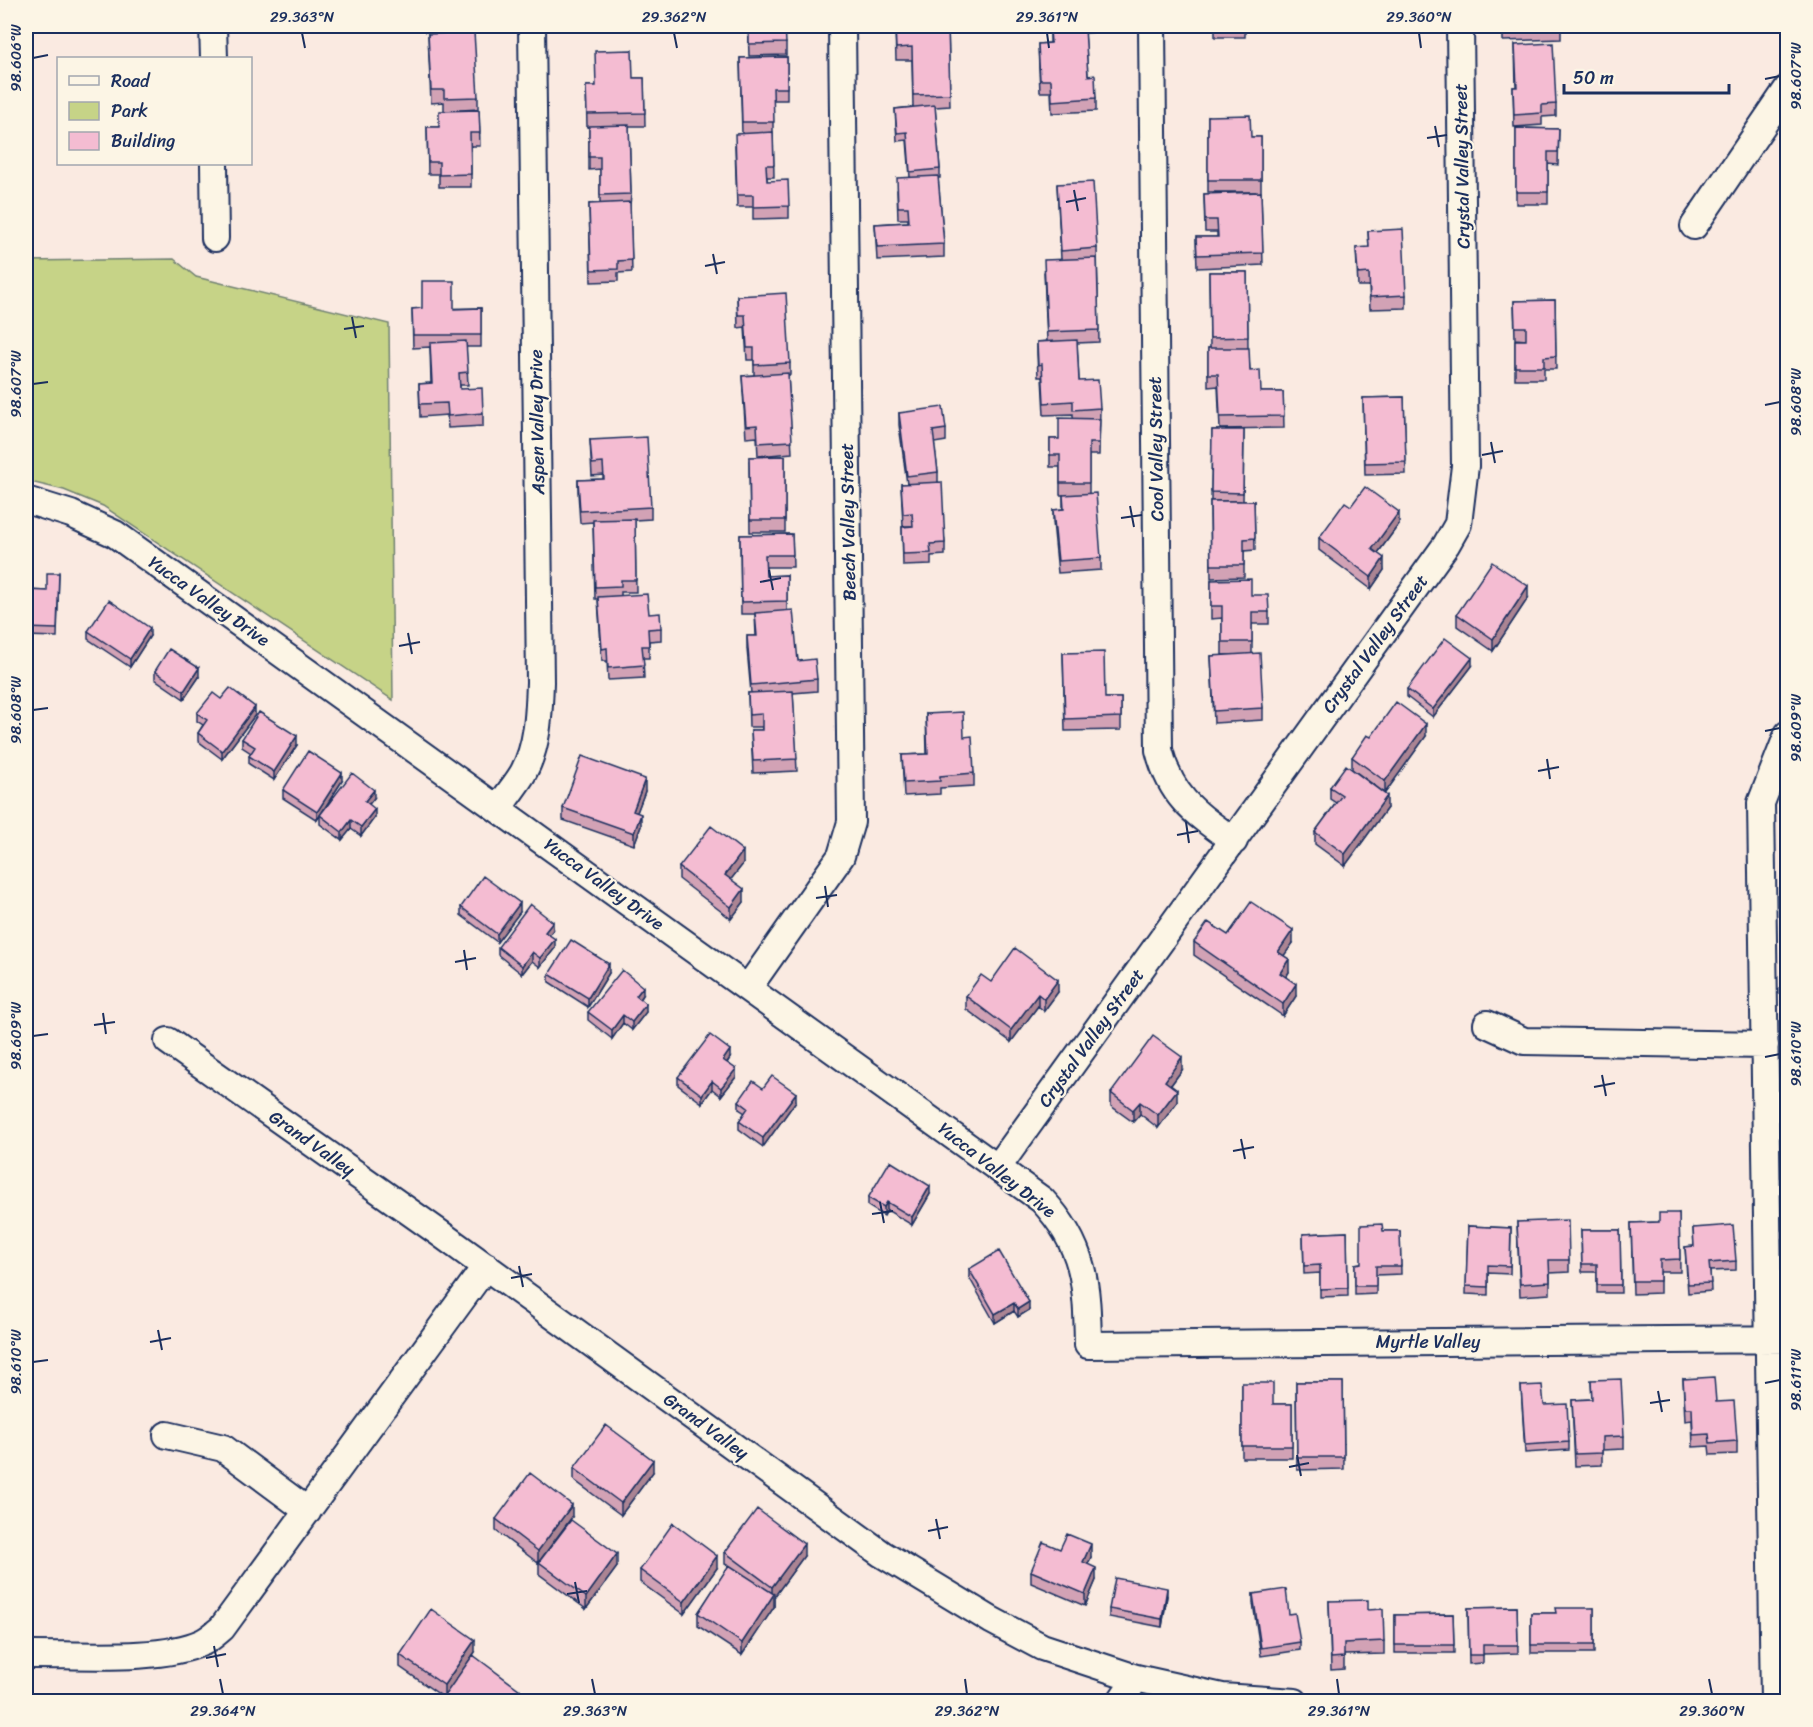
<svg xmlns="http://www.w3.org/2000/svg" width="1813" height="1727" font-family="Sriracha,sans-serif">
	<rect width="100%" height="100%" fill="#faeae1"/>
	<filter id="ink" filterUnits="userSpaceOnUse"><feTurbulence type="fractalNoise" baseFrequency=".0167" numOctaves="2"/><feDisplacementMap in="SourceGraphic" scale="12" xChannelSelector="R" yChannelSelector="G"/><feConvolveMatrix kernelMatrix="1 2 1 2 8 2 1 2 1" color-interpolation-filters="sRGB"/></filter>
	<g filter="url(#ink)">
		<path fill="#c6d387" stroke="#708172" stroke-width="1.5" d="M174,259L196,277L389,324L393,700L103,506L64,490L26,481V261Z"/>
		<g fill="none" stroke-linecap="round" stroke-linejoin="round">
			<g stroke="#1b2f5e" stroke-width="30">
				<path id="minor" d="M213,26L214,58
					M1152,26L1159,750C1171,798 1195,813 1234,841
					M214,164L215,238
					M1694,226L1788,88
					M26,500L71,514L115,534L1042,1200C1085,1246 1087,1284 1088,1345L1788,1339
					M499,808C506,796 516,785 523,773C538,746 539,712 540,682L532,26
					M748,988L841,856L851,822L842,26
					M1487,1024L1524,1041L1765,1045
					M168,1041L438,1232L882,1554L991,1620L1042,1647L1136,1678L1222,1697L1295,1702
					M998,1167L1446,545L1458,524L1465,466L1460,26
					M167,1435L223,1448L308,1511
					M26,1655C74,1654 160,1662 203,1642C210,1639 216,1633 222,1628L486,1266
					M1120,1702L1136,1678
					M1774,1702L1761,803L1788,734"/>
			</g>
			<use href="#minor" stroke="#fcf5e5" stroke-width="26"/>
		</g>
		<path fill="#d2a2b5" stroke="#1b2f5e" stroke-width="1.5" d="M424,26H465V28L425,32Z
			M748,26L786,43V55L749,56Z
			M875,26H948L950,106L935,107L940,169V178H938L944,244V257L877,260L875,224L908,222V219H898L897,190L910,177L907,140L897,141L895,109L913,107L912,60H896L895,28L875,29Z
			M1058,26H1096V32L1085,33L1088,76L1096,98V111L1052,113L1051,92H1040L1038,44L1050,43V30L1058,29Z
			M1215,26H1245V37H1215Z
			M1503,26H1561V39L1503,41Z
			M428,34L478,97V109L445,111L479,110L480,146H471V187H439V174H428L427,127H439L444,111V102L431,103Z
			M1515,45L1556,104V116L1542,117V125L1514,127L1513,87H1516Z
			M787,57V100H773V134L774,177H767V181L789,206V218L753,219V207H737L735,146L742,134L740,58Z
			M633,78H644L645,126H629L631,194L630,206L632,272L618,273V281L591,282L589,204L600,203V169L589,170V127H587L586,86H596Z
			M1208,116L1251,137H1261V192L1263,265L1197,268L1196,237H1217V232H1205L1204,194L1256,192H1208Z
			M1516,128L1559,129L1558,165L1548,164V204H1516Z
			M1057,184L1097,248L1099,342L1077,343L1079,381L1100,408L1099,455H1089V493L1101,558V570L1058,573L1053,522V510L1063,509V495H1060V467H1050V439H1059L1073,418V414L1044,415L1042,377H1038L1037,354V342L1047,341L1044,272L1061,259Z
			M1368,231L1406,295V308L1370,309L1369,286H1358L1356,248H1369Z
			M1209,272H1247L1248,348L1250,371L1261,392H1283L1284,428L1220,429L1218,386L1208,387V348H1210Z
			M737,296L790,363V375H788L792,453L758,456L757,437L746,438L742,376L754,375V360H747L745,327L738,328Z
			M1555,300L1556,369H1544V379H1515V340H1526L1515,339L1514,301Z
			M481,308V347H466L468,385H460V389L483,413V426L448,428L447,415L420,417L419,384L431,383L430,347L413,348L412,309Z
			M1404,397L1406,474L1365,475L1363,398Z
			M899,413L946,429V441L934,443L938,472V482L945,543V555L931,556V565L903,566L902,527L912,526H903L901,484H907L899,425Z
			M1212,430H1244L1243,501H1254L1255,550L1244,551V577L1211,578L1210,501H1241H1211Z
			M590,440L651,507V519L635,520L636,592H621V595L649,614L661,628V640L649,641V658H643L644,678L608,680L607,661H602L598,599H595L593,522L580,523L578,492V480L603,479V475L592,476Z
			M785,456V532H750L749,457Z
			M1351,506L1399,524L1378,553L1384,570L1371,589L1319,550V538Z
			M792,534L793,567H766V576L787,575V610L798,661L817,679V691L793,693L797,771L753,773L751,730H762V727H749L748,693H751L747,649V636H756L755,614H741L740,535Z
			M59,573L57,637L26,636V590L47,591Z
			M1211,580L1251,595L1269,612V624H1252V654L1263,708V720L1214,723L1211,656L1236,655H1222V618L1211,619Z
			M1528,598L1493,651L1457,626V614Z
			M88,631L150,636L130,667L88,639Z
			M1063,653L1105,698H1121V730L1065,731Z
			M1472,666L1433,717L1407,697V689Z
			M155,671L199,677L184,699L155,679Z
			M221,699L255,715L222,759L198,741V733L203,725L197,721V713Z
			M926,714L964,737L974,773V786L940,788V794L904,796L902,755L927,754Z
			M1426,736L1385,793L1352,769V757L1371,737Z
			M242,739L297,745L274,780L249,764V756L251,753L242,747Z
			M342,781L317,820L283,798V790Z
			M1330,787L1387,808L1345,866L1315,844V832L1336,803L1330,799Z
			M645,791L637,812L641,826L634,845L563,820V808Z
			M374,798L369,804L375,817L361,836L351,829L342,840L320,824V815Z
			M743,864L731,879L744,902L731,919L679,879V867Z
			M461,907L520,912L497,942L461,915Z
			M553,930L549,935L555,948L540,967L532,961L522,974L498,955V947Z
			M1228,935L1293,943L1284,955L1289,972L1286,977L1296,996L1283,1016L1194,955V942Z
			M609,973L588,1007L549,982V974Z
			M991,982L1058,992L1044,1011L1038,1006L1011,1042L966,1009V996Z
			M643,995L640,1000L646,1012L632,1030L623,1023L612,1039L588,1020V1012Z
			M730,1058L727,1063L736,1077L721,1096L712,1089L702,1103L678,1085V1077Z
			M1182,1070L1171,1085L1177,1102L1158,1128L1140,1114L1133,1122L1111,1106V1093Z
			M763,1088L796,1101L763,1147L739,1129V1121L745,1113L739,1109V1101Z
			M930,1194L912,1225L887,1210L884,1216L868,1206V1198Z
			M1679,1213L1680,1272H1660V1293L1633,1294L1631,1223L1659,1222Z
			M1517,1222L1569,1260V1272L1550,1273V1294L1520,1296Z
			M1468,1226L1511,1228L1510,1274L1488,1273V1295L1466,1294Z
			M1693,1228L1736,1261V1270L1710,1271L1711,1291L1688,1293L1685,1247L1694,1246Z
			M1581,1230H1620L1621,1293H1597V1272H1582Z
			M1383,1231H1400L1401,1274L1376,1275V1294L1355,1295V1264L1361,1263Z
			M1347,1232L1348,1296L1320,1297V1273L1304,1274L1303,1234Z
			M969,1269L1029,1310L1018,1317L1014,1311L995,1323L969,1277Z
			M1683,1379L1716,1402L1737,1441V1454L1710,1455L1709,1446L1693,1447L1692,1420L1685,1421Z
			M1591,1380L1624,1436V1449L1602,1450V1465L1575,1466L1572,1400L1592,1399Z
			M1296,1382H1343L1344,1469L1297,1470Z
			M1242,1383L1273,1404H1292V1458H1242Z
			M1521,1386L1544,1405L1569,1442V1450L1525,1453Z
			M574,1468L653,1472L621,1515L574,1480Z
			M572,1517L538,1563L496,1531V1519Z
			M1060,1549L1091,1557L1088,1564L1096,1580L1085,1606L1031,1583V1571Z
			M725,1552L804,1556L774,1597V1607L742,1655L698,1626V1613L729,1566L725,1564Z
			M539,1562L617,1567L586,1609L539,1574Z
			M717,1568L684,1614L640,1582V1570Z
			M1253,1594L1289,1614L1300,1642V1650L1261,1656L1253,1603Z
			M1167,1596L1162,1627L1109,1617V1609Z
			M1329,1601L1368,1610L1384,1641V1654L1344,1655V1669L1331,1670Z
			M1517,1607L1518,1653L1483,1654V1663L1469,1664L1468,1608Z
			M1594,1608V1653H1531V1613H1556Z
			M1453,1614L1454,1653H1395V1615Z
			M475,1652L473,1655L520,1701H442V1699L443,1697L400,1667V1655Z"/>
		<path fill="#ab8493" stroke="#1b2f5e" stroke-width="1.5" d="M1399,512V524L1372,561V549Z
			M1384,558V570L1371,589V577Z
			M1528,586V598L1493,651V639Z
			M150,628V636L130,667V659Z
			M1472,658V666L1433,717V709Z
			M199,668V677L184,699V691Z
			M255,707V715L222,759V751Z
			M1426,724V736L1385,793V781Z
			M297,736V745L274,780V772Z
			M342,773V781L317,820V812Z
			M645,779V791L633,823V811Z
			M374,790V798L365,809V801Z
			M1387,796V808L1345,866V854Z
			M375,809V817L361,836V827Z
			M641,814V826L634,845V833Z
			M351,820V829L342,840V832Z
			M743,851V864L725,887V875Z
			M744,889V902L731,919V907Z
			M520,903V912L497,942V934Z
			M553,922V930L545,940V932Z
			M1293,930V943L1278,964V952Z
			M555,939V948L540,967V958Z
			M532,952V961L522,974V966Z
			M1289,959V972L1280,985V973Z
			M609,964V973L588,1007V998Z
			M1058,980V992L1044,1011V999Z
			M1296,984V996L1283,1016V1004Z
			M643,987V995L636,1005V996Z
			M1038,994V1006L1011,1042V1030Z
			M646,1004V1012L632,1030V1022Z
			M623,1015V1023L612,1039V1030Z
			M730,1050V1058L723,1068V1060Z
			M1182,1057V1070L1165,1093V1081Z
			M736,1069V1077L721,1096V1088Z
			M712,1081V1089L702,1103V1095Z
			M1177,1090V1102L1158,1128V1115Z
			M796,1093V1101L763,1147V1138Z
			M1140,1102V1114L1133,1122V1110Z
			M930,1186V1194L912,1225V1217Z
			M887,1202V1210L884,1216V1207Z
			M1029,1302V1310L1018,1317V1309Z
			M1014,1303V1311L995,1323V1314Z
			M653,1460V1472L621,1515V1503Z
			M572,1505V1517L538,1563V1551Z
			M804,1544V1556L774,1597V1607L742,1655V1643L772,1597V1587Z
			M1091,1544V1557L1083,1575V1562Z
			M617,1554V1567L586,1609V1597Z
			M717,1556V1568L684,1614V1602Z
			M1096,1568V1580L1085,1606V1594Z
			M1167,1588V1596L1162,1627V1619Z
			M475,1640V1652L444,1698V1685Z
			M520,1690V1701H511Z"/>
		<path fill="#f4bcd2" stroke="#1b2f5e" stroke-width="1.5" d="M749,26H785L786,43L749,44Z
			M895,26H948L950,94L913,95L912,47L896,48Z
			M1503,26H1561V27L1503,29Z
			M1085,28L1088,76L1095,75L1096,98L1052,101L1051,80H1040L1038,44L1051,43L1050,30Z
			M474,32L478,97L444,98V90H431L428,34Z
			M1553,43L1556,104L1542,105V113L1514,115L1513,87H1517L1515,45Z
			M632,50L633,78H644L645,113L587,114L586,86H596L595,51Z
			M787,57V88H773L774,122H742L740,58Z
			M935,105L940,169L910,172L907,132L897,133L895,109Z
			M479,110L480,133H470L471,174L439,175V162H428L427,127H439V111Z
			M1250,115L1251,137H1261V180H1208V116Z
			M629,125L631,194L600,195V157H589V126Z
			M1516,128L1559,129L1558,152H1548V192H1516Z
			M773,132L774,165H766L767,181L788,180L789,206L753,207V195H737L735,134Z
			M938,176L944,244L877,247L875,224L909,222L908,207H898L897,178Z
			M1093,182L1097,248L1061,251L1057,184Z
			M1261,192L1263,253L1197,255L1196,237H1218L1217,220H1205L1204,194Z
			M630,202L632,260L618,261V269L591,270L589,204Z
			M1403,229L1406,295L1370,297L1369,273L1358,274L1356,248L1369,247L1368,231Z
			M1097,258L1099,330L1047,332L1044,260Z
			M1209,272H1247L1248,337L1210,338Z
			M422,281H454V309L481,308V335H413L412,309L422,308Z
			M786,293L790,363L754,365V348H747L745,315H738L737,296Z
			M1555,300L1556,356L1544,357V367H1515V340H1526V327H1515L1514,301Z
			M1077,340L1079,381L1098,380L1100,408L1073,410V401L1044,403L1042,364L1038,365L1037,342Z
			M466,341L468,372L459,373L460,389L482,388L483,413L448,416L447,403L420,404L419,384L432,383L430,343Z
			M1208,348H1249L1250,371L1260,370L1261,392H1283L1284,416L1220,417L1218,374H1208Z
			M788,373L792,441L758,443L757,425L746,426L742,376Z
			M1404,397L1406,462L1365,463L1363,398Z
			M943,407L946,429L933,431L938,472L907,476L899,413Z
			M1059,418L1100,419L1099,443H1089V483H1060V455H1050V439H1059Z
			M1212,430H1244L1243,493L1211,492Z
			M647,437L651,507L580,511L578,480L604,479L603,463L592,464L590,440Z
			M785,456V520H750L749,457Z
			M942,482L945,543L930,544L931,553L903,554L902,527L913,526L912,513L903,514L901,484Z
			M1365,487L1399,512L1372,549L1384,558L1371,577L1319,538L1345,502L1351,506Z
			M1096,493L1101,558L1058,561L1053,510L1064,509L1063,495Z
			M1210,501H1254L1255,538L1244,539V565H1211Z
			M635,519L636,580H621V586L595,587L593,520Z
			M792,534L793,555H765L766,576L787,575V601L741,602L740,535Z
			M1492,562L1528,586L1493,639L1457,614Z
			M47,573H59L57,629L26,628V590L47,591Z
			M1251,579V595H1268L1269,612H1252V642H1222V606H1211V580Z
			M647,594L649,614L660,613L661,628L648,629L649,646H642L644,665L608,668L607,648L602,649L598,597Z
			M109,600L150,628L130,659L88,631Z
			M793,610L798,661L815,659L817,679L751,685L747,636H757L755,613Z
			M1445,638L1472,658L1433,709L1407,689Z
			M169,649L199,668L184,691L155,671Z
			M1104,652L1105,698H1121V717L1065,719L1063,653Z
			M1260,653L1263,708L1214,711L1211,656Z
			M230,688L255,707L222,751L198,733L207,720L197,713L213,693L221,699Z
			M793,691L797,759L753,761L751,730H762V714L749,715L748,693Z
			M1396,702L1426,724L1385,781L1352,757L1367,735L1371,737Z
			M259,712L297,736L274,772L249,756L255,747L242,739Z
			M963,712L964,737L972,736L974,773L940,776V781L904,783L902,755L928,754L926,714Z
			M308,751L342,773L317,812L283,790Z
			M582,756L645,779L633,811L641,814L634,833L563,808Z
			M1346,765L1387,796L1345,854L1315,832L1342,795L1330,787Z
			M352,773L374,790L365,801L375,809L361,827L351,820L342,832L320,815Z
			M711,826L743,851L725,875L744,889L731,907L679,867Z
			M483,876L520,903L497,934L461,907Z
			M1251,902L1293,930L1278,952L1289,959L1280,973L1296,984L1283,1004L1194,942L1208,922L1228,935Z
			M530,904L553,922L545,932L555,939L540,958L532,952L522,966L498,947Z
			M571,940L609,964L588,998L549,974Z
			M1015,948L1058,980L1044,999L1038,994L1011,1030L966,996L981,975L991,982Z
			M622,970L643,987L636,996L646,1004L632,1022L623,1015L612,1030L588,1012Z
			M710,1035L730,1050L723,1060L736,1069L721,1088L712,1081L702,1095L678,1077Z
			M1153,1036L1182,1057L1165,1081L1177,1090L1158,1115L1140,1102L1133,1110L1111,1093Z
			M772,1076L796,1093L763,1138L739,1121L748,1108L739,1101L753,1081L763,1088Z
			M890,1161L930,1186L912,1217L887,1202L884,1207L868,1198Z
			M1659,1213H1679L1680,1259L1660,1260V1281H1633L1631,1223L1659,1222Z
			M1568,1220L1569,1260H1549L1550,1282L1520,1284L1517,1222Z
			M1382,1224L1383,1231H1400L1401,1266H1376V1286H1355V1264L1361,1263V1225Z
			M1733,1225L1736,1261L1709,1263L1711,1283L1688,1284L1685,1247L1694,1246L1693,1228Z
			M1468,1226L1511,1228L1510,1266L1488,1265V1287L1466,1286Z
			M1581,1230H1620L1621,1285H1597V1264H1582Z
			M1347,1232L1348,1288L1320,1289V1265L1304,1266L1303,1234Z
			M999,1251L1029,1302L1018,1309L1014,1303L995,1314L969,1269Z
			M1714,1377L1716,1402L1734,1401L1737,1441L1710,1443L1709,1434L1693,1435L1692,1408H1685L1683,1379Z
			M1621,1379L1624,1436L1602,1437V1453L1575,1454L1572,1400L1592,1399L1591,1380Z
			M1296,1382H1343L1344,1457H1297Z
			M1242,1383H1273V1404H1292V1446H1242Z
			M1542,1385L1544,1405L1567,1404L1569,1442L1525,1445L1521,1386Z
			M606,1425L653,1460L621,1503L574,1468Z
			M530,1473L572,1505L538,1551L496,1519Z
			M757,1509L804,1544L772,1587L725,1552Z
			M571,1520L617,1554L586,1597L539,1562Z
			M673,1523L717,1556L684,1602L640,1570Z
			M1067,1534L1091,1544L1083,1562L1096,1568L1085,1594L1031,1571L1043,1542L1060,1549Z
			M729,1565L774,1594L742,1643L698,1613Z
			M1115,1578L1167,1588L1162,1619L1109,1609Z
			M1286,1589L1289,1614L1295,1613L1300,1642L1261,1648L1253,1594Z
			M1368,1600V1610L1383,1609L1384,1641L1344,1643V1657L1331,1658L1329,1601Z
			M1517,1607L1518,1645H1483V1655H1469L1468,1608Z
			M1555,1608H1594V1645H1531V1613H1556Z
			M431,1609L475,1640L444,1685L400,1655Z
			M1453,1614L1454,1645H1395V1615Z
			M473,1655L520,1690L511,1701H446L442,1699Z
			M636,1696L644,1701H632Z"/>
	</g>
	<path fill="none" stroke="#1b2f5e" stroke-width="2" d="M302,33L305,48M674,33L677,48M1047,33L1049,48M1419,33L1421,48M33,58L48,55M1765,79L1780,76M1435,126L1439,147M1427,138L1447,135M1074,190L1078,211M1066,202L1086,198M713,254L717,274M705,266L725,262M352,317L356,338M344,329L364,326M33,384L48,382M1765,405L1780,402M1491,442L1495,463M1482,455L1503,451M1130,506L1134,527M1121,518L1142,515M769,570L773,590M760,582L781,578M408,633L412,654M399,646L420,642M33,710L48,708M1765,731L1780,728M1547,759L1550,779M1538,771L1559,767M1186,822L1189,843M1177,835L1198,831M825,886L828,907M816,898L837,895M464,950L467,970M455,962L476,958M103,1013L106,1034M94,1025L115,1022M33,1036L48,1034M1765,1057L1780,1054M1602,1075L1606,1096M1594,1087L1615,1083M1241,1139L1245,1159M1233,1151L1254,1147M880,1202L884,1223M872,1214L893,1211M519,1266L523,1287M511,1278L532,1274M158,1330L162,1350M150,1342L171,1338M33,1362L48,1360M1765,1383L1780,1380M1658,1391L1662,1412M1650,1403L1670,1400M1297,1455L1301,1476M1289,1467L1309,1463M936,1519L940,1539M928,1531L948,1527M575,1582L579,1603M567,1594L587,1591M214,1646L218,1667M206,1658L226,1654M220,1679L223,1694M592,1679L595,1694M965,1679L967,1694M1337,1679L1339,1694M1709,1679L1712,1694"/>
	<g text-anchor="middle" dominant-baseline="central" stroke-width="4.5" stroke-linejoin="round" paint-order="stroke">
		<g font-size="18" fill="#1b2f5e" stroke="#fcf5e5">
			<text transform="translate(1462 166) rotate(-91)">Crystal Valley Street</text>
			<text transform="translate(537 422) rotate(-91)">Aspen Valley Drive</text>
			<text transform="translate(1156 449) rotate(-91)">Cool Valley Street</text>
			<text transform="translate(848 522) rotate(-91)">Beech Valley Street</text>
			<text transform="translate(209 601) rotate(35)">Yucca Valley Drive</text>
			<text transform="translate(1375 644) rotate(-54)">Crystal Valley Street</text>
			<text transform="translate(604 884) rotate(36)">Yucca Valley Drive</text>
			<text transform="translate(1091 1038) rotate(-54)">Crystal Valley Street</text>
			<text transform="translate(312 1143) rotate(35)">Grand Valley</text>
			<text transform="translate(997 1170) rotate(38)">Yucca Valley Drive</text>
			<text x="1428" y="1342">Myrtle Valley</text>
			<text transform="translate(706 1426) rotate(36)">Grand Valley</text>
		</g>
	</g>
	<rect width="1813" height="1727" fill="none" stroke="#fcf5e5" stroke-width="66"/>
	<rect x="57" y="57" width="195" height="108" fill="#fcf5e5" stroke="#a2a6af" stroke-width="1.5"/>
	<rect x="69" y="76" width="30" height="9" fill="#fcf5e5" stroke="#a2a6af" stroke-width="1.5"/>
	<text x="111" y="87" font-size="18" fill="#1b2f5e">Road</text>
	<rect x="69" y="102" width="30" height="18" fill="#c6d387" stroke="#a2a6af" stroke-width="1.5"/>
	<text x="111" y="117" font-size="18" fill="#1b2f5e">Park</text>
	<rect x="69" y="132" width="30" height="18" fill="#f4bcd2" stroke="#a2a6af" stroke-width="1.5"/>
	<text x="111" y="147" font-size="18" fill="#1b2f5e">Building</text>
	<path d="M1564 84v9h165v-9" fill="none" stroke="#1b2f5e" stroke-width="3"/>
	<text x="1573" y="84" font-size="18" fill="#1b2f5e" stroke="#fcf5e5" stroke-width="4.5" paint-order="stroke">50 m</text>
	<rect x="33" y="33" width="1747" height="1661" fill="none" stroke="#1b2f5e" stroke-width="2"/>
	<g font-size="15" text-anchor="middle" fill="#1b2f5e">
		<text x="302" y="22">29.363°N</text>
		<text x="674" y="22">29.362°N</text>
		<text x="1047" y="22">29.361°N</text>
		<text x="1419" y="22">29.360°N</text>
		<text transform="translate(16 58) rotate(-90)" y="5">98.606°W</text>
		<text transform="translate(1796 76) rotate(-90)" y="5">98.607°W</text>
		<text transform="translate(16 384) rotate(-90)" y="5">98.607°W</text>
		<text transform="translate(1796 402) rotate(-90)" y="5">98.608°W</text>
		<text transform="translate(16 710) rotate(-90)" y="5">98.608°W</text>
		<text transform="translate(1796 728) rotate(-90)" y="5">98.609°W</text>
		<text transform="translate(16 1036) rotate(-90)" y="5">98.609°W</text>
		<text transform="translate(1796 1054) rotate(-90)" y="5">98.610°W</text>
		<text transform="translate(16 1362) rotate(-90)" y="5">98.610°W</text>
		<text transform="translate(1796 1380) rotate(-90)" y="5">98.611°W</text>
		<text x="223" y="1716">29.364°N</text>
		<text x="595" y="1716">29.363°N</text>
		<text x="967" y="1716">29.362°N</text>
		<text x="1339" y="1716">29.361°N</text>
		<text x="1712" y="1716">29.360°N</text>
	</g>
</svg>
